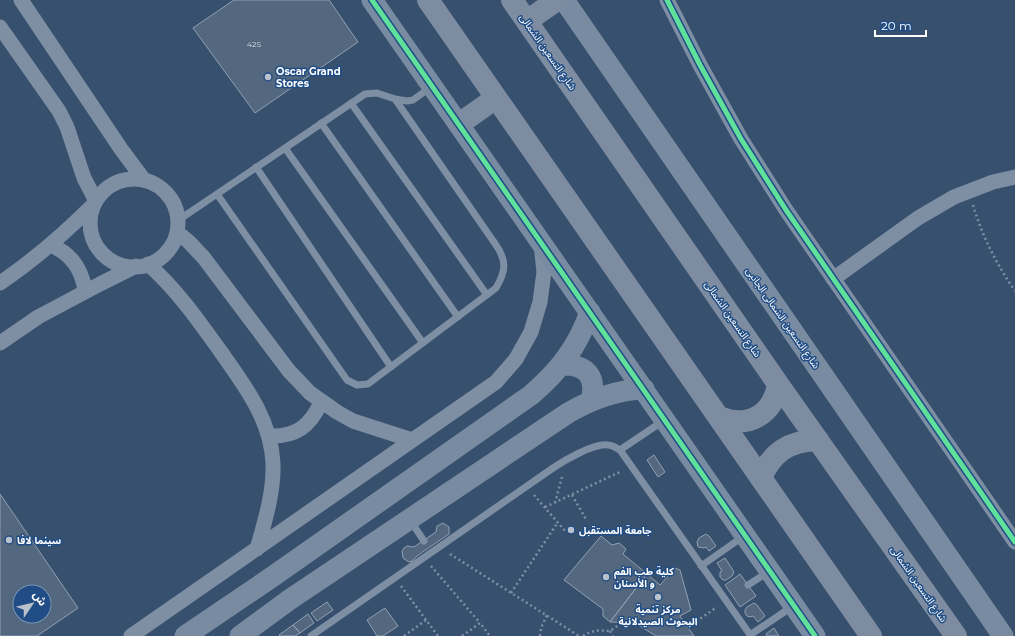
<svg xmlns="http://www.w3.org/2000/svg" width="1015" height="636" font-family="Montserrat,'Noto Sans Arabic',sans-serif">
	<rect width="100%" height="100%" fill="#37506e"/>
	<path fill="#53677e" stroke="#91a0b2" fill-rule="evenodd" d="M234,0H329L358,42L255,113L193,28Z
		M654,455L665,472L658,477L647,460Z
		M0,494L78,608L37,636H0ZM20,592H44V616H20Z
		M443,523L449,527V534L446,536L417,556L412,561L409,562L403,558L402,551L404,548L407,546L414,547L436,532L437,526Z
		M706,534L709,536L716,546L709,551L706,547L704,548L698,547L697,542L699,538Z
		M601,536L612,545L619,543L626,549L623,554L647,574L610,622L603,616V609L564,580Z
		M725,558L734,572L732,576L726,580H723L720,577V572L722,571L717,563Z
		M675,568L680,570L691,610L680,616L694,636H656L635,623L610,622L647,574L660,585Z
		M740,574L756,596L740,607L725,585Z
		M327,602L333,610L317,621L311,613Z
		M754,603L757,605L765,616L758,622L753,616L750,617L747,616L745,613V610L747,607Z
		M385,608L398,626L383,636H377L367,620Z
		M308,614L314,623L300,633L293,625Z
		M293,625L300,633L295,636H280L279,635Z
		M774,628L779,636H767L766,634Z"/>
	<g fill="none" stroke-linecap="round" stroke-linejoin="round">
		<path stroke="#7e8fa4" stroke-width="2.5" stroke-dasharray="2 3" stroke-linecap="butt" d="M973,205C982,236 997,265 1015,291
			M534,495L566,532
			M572,495L587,521
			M555,503L562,477
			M545,507L622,471
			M450,554L579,636
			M431,566L480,623
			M401,586L438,636
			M511,593L558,522
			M688,627L717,607
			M610,631L613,636
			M404,636L426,620
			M462,636L480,623L490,636
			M540,636L541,628L547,615
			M583,636C592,630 599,630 610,631L623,622"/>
		<path stroke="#7e8fa4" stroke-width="7" d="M351,103L487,295
			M321,123L458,317
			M285,148L423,343
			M256,167L391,367
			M217,194L347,380L357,385L368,384L496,288C506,271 507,261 496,245L395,99
			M177,221L365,94L377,93L395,99L407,101L413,100L431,87
			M620,450L663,421
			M410,520L424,541
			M701,566L744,536
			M748,585L768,572
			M750,635L793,606
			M311,636L553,468C565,460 594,443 608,445C613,445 616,448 620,450L751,636"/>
		<path stroke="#7e8fa4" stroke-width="15" d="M21,0L121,149L144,180
			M667,0L700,65L741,139L786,210L1015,542
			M0,27L59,111L67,127L84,178L96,201
			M90 223a44 44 0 1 1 88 0a44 44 0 1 1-88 0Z
			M177,232L189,242L204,258L289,371L310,393L337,412L353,421L412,440
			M50,245C71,253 82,269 85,291
			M148,264C178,291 198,320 221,352C245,386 271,420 273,463C274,492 265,521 257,549
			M833,279L918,218L954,197L993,182L1015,177
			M0,283C34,260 65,233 94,204
			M0,343L38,317L100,284L136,266
			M269,436C295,437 310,427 321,402
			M131,636L496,382L516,359L531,332L540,302L544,272L541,244"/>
		<path stroke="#788ba0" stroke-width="21" d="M372,0L815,636
			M564,0L1003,636
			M562,365C587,364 597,377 591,401
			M185,636L272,577L531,395C559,371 577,348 590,312
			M240,636L289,600L568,413C592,399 616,390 644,389"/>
		<path stroke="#7d8ca1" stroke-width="22" d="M428,0L871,636
			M512,0L778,384L956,636
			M527,21L557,0
			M459,124L496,98
			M719,417C748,429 773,415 778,384
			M761,478C772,452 789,441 818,440"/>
		<g stroke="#204d85" stroke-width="8">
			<path id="cycleway" d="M372,0L815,636
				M667,0L700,65L741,139L786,210L1015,542"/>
		</g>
		<use href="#cycleway" stroke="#60e19b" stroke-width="5"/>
	</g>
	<g fill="#b9c2cc" stroke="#204d85" stroke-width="1.5">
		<circle cx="268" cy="77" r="4"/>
		<circle cx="571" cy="530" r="4"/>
		<circle cx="9" cy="540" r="4"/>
		<circle cx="606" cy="577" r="4"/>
		<circle cx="658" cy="597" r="4"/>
	</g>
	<g text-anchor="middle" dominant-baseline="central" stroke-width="3" stroke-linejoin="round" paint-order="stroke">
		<g font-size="8" fill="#d4d9df">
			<text x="254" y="44">425</text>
		</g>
		<g font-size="10" fill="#fff" stroke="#204d85">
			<text transform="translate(548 52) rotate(55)">شارع التسعين الشمالى</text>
			<text transform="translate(783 318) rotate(55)">شارع التسعين الشمالى الجانبى</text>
			<text transform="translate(733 319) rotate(55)">شارع التسعين الشمالى</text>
			<text transform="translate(919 584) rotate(55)">شارع التسعين الشمالى</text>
		</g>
		<g font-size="10" font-weight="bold" fill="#fff" stroke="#204d85" text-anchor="start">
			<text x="276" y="71">Oscar Grand<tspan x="276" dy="12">Stores</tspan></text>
			<text x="579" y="530">جامعة المستقبل</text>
			<text x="17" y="540">سينما لافا</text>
			<text x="614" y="571">كلية طب الفم<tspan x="614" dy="12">و الأسنان</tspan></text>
			<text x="658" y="609" text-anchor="middle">مركز تنمية<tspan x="658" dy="12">البحوث الصيدلانية</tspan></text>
		</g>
	</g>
	<g transform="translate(32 604) rotate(55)"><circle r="19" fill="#204d85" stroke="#7994b6"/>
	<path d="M0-3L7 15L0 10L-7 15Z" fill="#b9c2cc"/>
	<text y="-6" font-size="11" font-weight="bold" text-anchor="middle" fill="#ffffff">ش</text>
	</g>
	<path d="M875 30v6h51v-6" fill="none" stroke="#ffffff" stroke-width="2"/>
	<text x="881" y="30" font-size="12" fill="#ffffff" stroke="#204d85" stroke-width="3" paint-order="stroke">20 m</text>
</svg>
